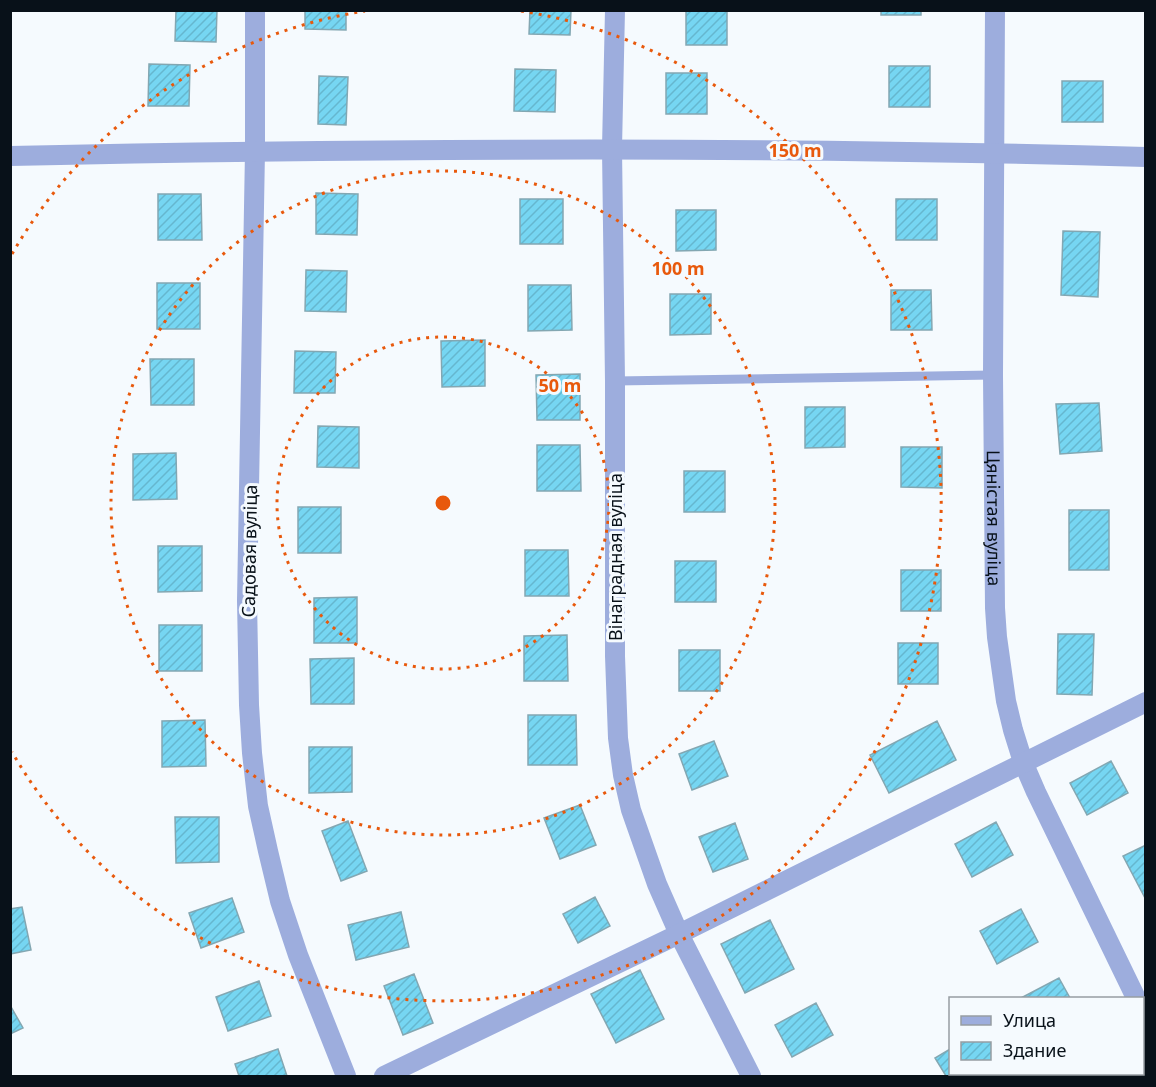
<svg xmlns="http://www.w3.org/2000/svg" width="1156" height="1087" font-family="'Noto Sans',sans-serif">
	<defs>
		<pattern id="building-hatch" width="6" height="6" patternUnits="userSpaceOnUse" patternTransform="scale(1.5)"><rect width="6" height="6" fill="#76d6f2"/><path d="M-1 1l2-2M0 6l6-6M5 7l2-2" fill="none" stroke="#65b7cf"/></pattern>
	</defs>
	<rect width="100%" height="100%" fill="#f5fafe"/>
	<path fill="url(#building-hatch)" stroke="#83a7b2" stroke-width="1.5" d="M176,10H217L216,42L175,41Z
		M305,10H346V30L305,29Z
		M530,10H571L570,35L529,34Z
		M686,10H727V45H686Z
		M881,10H921V15H881Z
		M149,64L190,65L189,106H148Z
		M889,66H930V107H889Z
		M515,69L556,70L555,112L514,111Z
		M666,73H707V114H666Z
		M319,76L348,77L346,125L318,124Z
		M1062,81H1103V122H1062Z
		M316,193L358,194L357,235L316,234Z
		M158,194H201L202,240H158Z
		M520,199H563V244H520Z
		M896,199H937V240H896Z
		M676,210H716V250L676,251Z
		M1063,231L1100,232L1098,297L1061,295Z
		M306,270L347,271L346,312L305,311Z
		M157,283H200V329H157Z
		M528,285H571L572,330L528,331Z
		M891,290H931L932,330H891Z
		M670,294H711V334L670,335Z
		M485,340V386L442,387L441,341Z
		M295,351L336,352L335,393H294Z
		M150,359H194V405H151Z
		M580,374V420H537L536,375Z
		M1099,403L1102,451L1060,454L1056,404Z
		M805,407H845V447L805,448Z
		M318,426L359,427V468L317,467Z
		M537,445H580L581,491H537Z
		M901,447H942V488L901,487Z
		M176,453L177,499L133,500V454Z
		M684,471H725V512H684Z
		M298,507H341V553H298Z
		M1069,510H1109V570H1069Z
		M158,546H202V591L158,592Z
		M525,550H568L569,596H525Z
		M675,561H716V602H675Z
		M901,570H941V611H901Z
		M357,597V643H314V598Z
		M159,625H202V671H159Z
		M1058,634H1094L1092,695L1057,694Z
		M567,635L568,681H524V636Z
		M898,643H938V684H898Z
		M679,650H720V691H679Z
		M354,658V704H311L310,659Z
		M528,715H576L577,765H528Z
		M205,720L206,766L162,767V721Z
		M937,721L956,760L889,793L870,755Z
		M714,741L728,776L692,790L679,754Z
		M309,747H352V792L309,793Z
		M1111,761L1128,793L1087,815L1070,783Z
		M580,805L596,845L560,859L544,818Z
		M175,817H219V862L176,863Z
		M348,821L367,871L341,881L322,831Z
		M996,822L1013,855L972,877L955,844Z
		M735,823L748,859L713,872L699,837Z
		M1146,845V898H1145L1123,856Z
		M595,897L610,926L578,943L563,914Z
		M232,898L244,932L201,948L189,913Z
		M22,907L31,950L10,954V909Z
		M1021,909L1038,942L997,964L980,931Z
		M401,912L409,947L356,960L348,925Z
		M770,920L794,969L745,993L721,944Z
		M640,970L664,1019L616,1043L591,994Z
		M414,974L433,1023L403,1035L384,986Z
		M1059,978L1070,998H1021Z
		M259,981L271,1016L228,1031L216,997Z
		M816,1003L833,1035L792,1057L775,1025Z
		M10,1005L23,1028L10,1034Z
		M278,1049L287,1076H239L235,1064Z
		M950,1049V1074H974L976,1076H946L935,1058Z
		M1056,1074H1109L1110,1076H1058Z"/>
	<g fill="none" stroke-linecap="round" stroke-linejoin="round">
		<path stroke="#9daddd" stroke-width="9" d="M615,381L993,375"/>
		<g stroke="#9daddd" stroke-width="20">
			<path d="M255,10V151L247,601L249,705L252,753L258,806L268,851L280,901L298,955L346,1076"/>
			<path d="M615,10L612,148L615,381V656L618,738L623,775L631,810L657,884L679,934L751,1076"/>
			<path id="s1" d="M995,10L993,375L995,608L997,637L1006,701L1013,730L1023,762L1036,792L1136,998"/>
			<path d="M10,156C389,148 767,146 1146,157"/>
			<path d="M1142,1011L1146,1017"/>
			<path d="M384,1076L679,934L1146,702"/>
		</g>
	</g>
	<g fill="none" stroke="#e8590c" stroke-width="3" stroke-dasharray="3 6">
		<circle cx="443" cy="503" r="166"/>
		<circle cx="443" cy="503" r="332"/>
		<path d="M12 254A498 498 0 0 1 365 11M521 11A498 498 0 1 1 12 752"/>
	</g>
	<g text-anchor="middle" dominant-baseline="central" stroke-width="6" stroke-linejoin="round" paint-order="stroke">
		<g font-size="18" fill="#081119" stroke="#f5fafe">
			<text stroke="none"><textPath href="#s1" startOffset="508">Цяністая вуліца</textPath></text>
			<text transform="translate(249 551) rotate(-89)">Садовая вуліца</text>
			<text transform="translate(615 557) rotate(-90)">Вінаградная вуліца</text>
		</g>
	</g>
	<circle cx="443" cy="503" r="9" fill="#e8590c" stroke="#f5fafe" stroke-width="3"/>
	<g font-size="18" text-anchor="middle" font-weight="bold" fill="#e8590c" stroke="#f5fafe" stroke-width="6" stroke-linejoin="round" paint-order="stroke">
		<text x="795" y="157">150 m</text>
		<text x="678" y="275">100 m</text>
		<text x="560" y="392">50 m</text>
	</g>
	<rect width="1156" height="1087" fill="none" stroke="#081119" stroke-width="24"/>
	<rect x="949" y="997" width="195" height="78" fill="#f5fafe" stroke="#969da2" stroke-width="1.5"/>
	<rect x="961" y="1016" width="30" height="9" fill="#9daddd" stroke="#969da2" stroke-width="1.5"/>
	<text x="1003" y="1027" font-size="18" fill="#081119">Улица</text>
	<rect x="961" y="1042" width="30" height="18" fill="url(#building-hatch)" stroke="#969da2" stroke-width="1.5"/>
	<text x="1003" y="1057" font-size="18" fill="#081119">Здание</text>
</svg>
